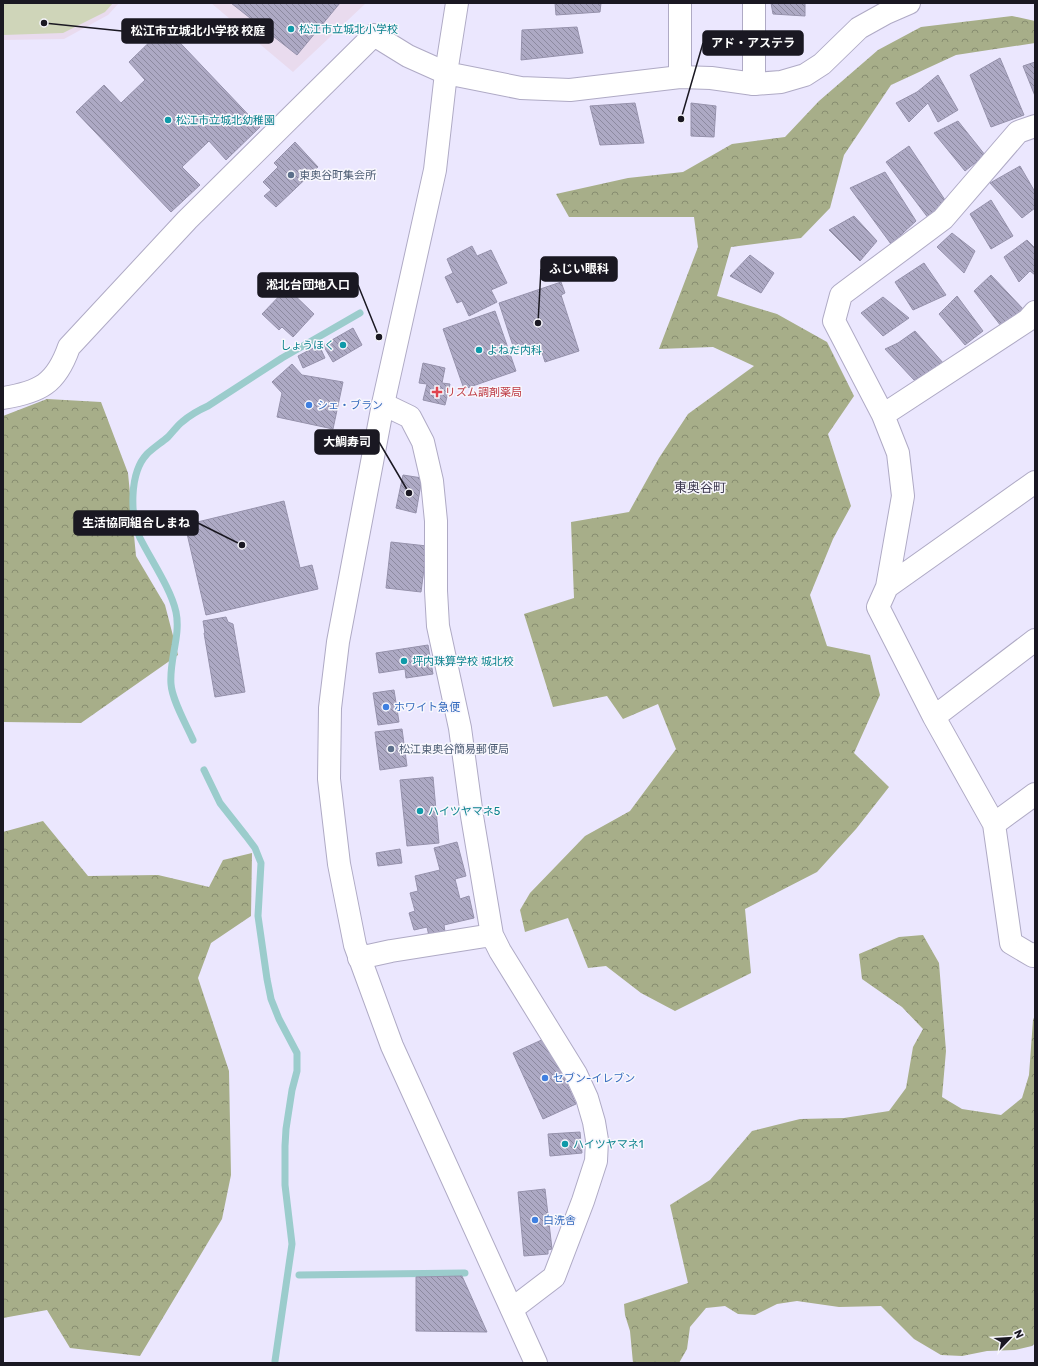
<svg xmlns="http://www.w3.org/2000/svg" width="1038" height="1366" font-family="Rubik,'Noto Sans JP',sans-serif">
	<defs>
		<pattern id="forest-crowns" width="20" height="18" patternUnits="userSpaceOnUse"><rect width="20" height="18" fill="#a7ae89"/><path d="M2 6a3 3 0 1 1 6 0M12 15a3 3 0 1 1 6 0" fill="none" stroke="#878d70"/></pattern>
		<pattern id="building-back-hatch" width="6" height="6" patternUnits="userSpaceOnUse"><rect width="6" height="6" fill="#ada9c4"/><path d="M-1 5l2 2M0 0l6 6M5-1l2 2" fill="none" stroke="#8c899f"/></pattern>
	</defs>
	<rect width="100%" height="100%" fill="#ebe7fe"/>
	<path fill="#e9dbee" d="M3,3H119L108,15L64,39L3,40Z
		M211,3H366L293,72Z"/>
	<path fill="url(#forest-crowns)" d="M1012,16L1035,21V43L956,55L891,85L844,155L830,208L801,238L731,247L717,296L777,314L827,342L854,396L828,434L851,506L833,539L810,595L827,646L870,655L880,695L854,753L889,787L856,829L817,872L745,909L751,973L675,1011L641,993L606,966L588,968L568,918L525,932L520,910L530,893L585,836L630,811L676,749L658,704L623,719L607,696L553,707L524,614L574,598L571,522L629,512L659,458L688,414L754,366L713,347L659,349L698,247L694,217H569L556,194L628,178L683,172L732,144L785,137L819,101L878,50L921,27Z
		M47,399L101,402L128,473L136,556L165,605L178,655L81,723L3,722V416Z
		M43,821L88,876L158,875L209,887L223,860L252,853L251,916L211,943L198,978L229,1071L231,1175L222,1219L140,1356L70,1348L47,1310L3,1318V832Z
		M923,935L939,963L946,1051L942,1097L962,1109L1001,1115L1022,1098L1029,1075L1033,1020L1035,1015V1343L1032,1346L1015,1350L987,1351L962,1356L941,1355L914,1339L881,1306L839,1307L797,1301L777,1304L755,1315L738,1314L725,1306L706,1308L690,1327L687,1349L679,1363H633L630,1331L625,1315L624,1304L688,1283L670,1205L710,1180L752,1131L800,1119L844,1118L889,1111L906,1088L913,1047L923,1029L902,1007L862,979L859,954L899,937Z"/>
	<path fill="#cfd5b9" d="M3,3H113L105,12L63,33L3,35Z"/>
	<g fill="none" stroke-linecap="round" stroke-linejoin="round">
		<path stroke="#9bcccc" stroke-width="7" d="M193,740C186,724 172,700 171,684C169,659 181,636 176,612C171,589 151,560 140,538C130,516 129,473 147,454C153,448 161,443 168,437C173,432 177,426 182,422C190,415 199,410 208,406L282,358L360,313
			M204,770L220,803L246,836L255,848L261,863L258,916L267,979L271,999L279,1019L297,1053V1071L292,1090L286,1129L285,1146V1185L292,1244L275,1361
			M299,1275L465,1273"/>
	</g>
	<path fill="url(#building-back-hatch)" stroke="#9692ac" d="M231,3H340L297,55Z
		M555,3H601L600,12L556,15Z
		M771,3H805V16L773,14Z
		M165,27L260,127L226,160L209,141L182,167L200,185L171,212L76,112L104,85L121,103L145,80L129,62Z
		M577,27L583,53L521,60L522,30Z
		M1000,58L1024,115L991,127L970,75Z
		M1035,62V96L1023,66Z
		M938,75L958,110L938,122L928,103L909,122L896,103L917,92Z
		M635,103L644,143L600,145L590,106Z
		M691,103L716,106L714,137L691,136Z
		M958,121L985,155L965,171L934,133Z
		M295,142L318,167L276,207L264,196L271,190L263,182L278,167L274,163Z
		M909,146L947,203L929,219L886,162Z
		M1020,166L1035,192V208L1022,218L990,183Z
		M885,172L916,221L891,244L850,188Z
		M991,200L1013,236L991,249L970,214Z
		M854,216L877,241L860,261L829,230Z
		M952,233L975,251L964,273L937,247Z
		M1027,240L1035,248V275L1030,271L1019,282L1004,257Z
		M472,246L477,256L491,250L507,283L491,290L497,302L469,316L462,301L457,303L445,277L453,273L447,259Z
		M750,255L774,273L761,293L730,276Z
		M924,263L946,295L913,310L895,282Z
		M991,275L1024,310L1001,326L974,291Z
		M561,282L565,293L561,295L579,351L545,362L539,343L515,352L499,303Z
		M287,288L314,314L293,337L282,327L279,330L262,314Z
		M957,296L983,331L965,345L939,314Z
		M883,297L909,318L883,336L861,313Z
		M495,311L516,371L464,389L443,329Z
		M353,328L362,345L333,362L323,345Z
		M915,331L944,364L914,380L885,349L898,343Z
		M319,345L325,358L303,368L298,356Z
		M423,363L445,368L442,383L450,384L445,405L423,400L427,384L419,383Z
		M292,364L302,375L343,382L333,429L277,417L282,393L272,382Z
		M403,475L422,478L416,513L396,508Z
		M284,501L300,568L312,565L318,589L206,615L185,525Z
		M391,542L427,546L421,592L386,588Z
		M226,617L228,622L233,624L245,692L215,697L204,633H205L203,621Z
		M428,645L433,674L406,678L405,669L379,673L376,653Z
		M394,690L399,722L378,725L373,693Z
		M402,729L407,766L380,770L375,732Z
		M433,777L439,843L407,846L400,780Z
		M457,842L466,876L455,879L460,899L469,896L474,918L444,925L445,932L429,936L427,927L414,930L409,913L415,911L410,893L418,891L415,876L440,870L434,848Z
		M400,849L402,863L378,866L376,853Z
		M546,1038L576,1104L543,1119L513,1053Z
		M580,1132L582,1153L550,1156L548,1134Z
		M545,1189L552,1249L548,1250V1254L524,1256L518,1192Z
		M462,1276L487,1332L416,1331V1277Z"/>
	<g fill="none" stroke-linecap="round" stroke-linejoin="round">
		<g stroke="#afaac5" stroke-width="24">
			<path id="minor" d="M680,77V3
				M754,84V3
				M1035,126L1018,132L943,219L841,295L834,321L883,415L898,453L903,496L887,587L878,607L934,717L994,824L1011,943L1033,956L1035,954
				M3,398C40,392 56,384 69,347L187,220L374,35L408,56L446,73
				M383,404L410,417L423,442L432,481L436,521V591L438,626L460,728L472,816L492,935L500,951L576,1074L587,1098L594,1122L597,1140L596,1161L583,1201L554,1277L512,1309
				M883,415L1028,320L1035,312
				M887,587L1035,482
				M934,717L1035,640
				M994,824L1035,794
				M359,958L391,951L492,935"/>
		</g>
		<g stroke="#afaac5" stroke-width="24">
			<path id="tertiary" d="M457,3L446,73L435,170L383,404L338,642L330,708L329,779L339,864L355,945L392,1046L536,1363
				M446,73L521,88L570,90L680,77L711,78L754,84L781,82L805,75L822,64L859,28L886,13L909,3"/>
		</g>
		<use href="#minor" stroke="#fff" stroke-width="22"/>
		<use href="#tertiary" stroke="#fff" stroke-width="22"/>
	</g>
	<g fill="#0f9aa8" stroke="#f8f7fd" stroke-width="1.5">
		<circle cx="291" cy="29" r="4"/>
		<circle cx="168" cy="120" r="4"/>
		<circle cx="343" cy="345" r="4"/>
		<circle cx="479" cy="350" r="4"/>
		<circle cx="404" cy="661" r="4"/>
		<circle cx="420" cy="811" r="4"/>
		<circle cx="565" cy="1144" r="4"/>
	</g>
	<g fill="#5c6f8a" stroke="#f8f7fd" stroke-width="1.5">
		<circle cx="291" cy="175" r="4"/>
		<circle cx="391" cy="749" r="4"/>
	</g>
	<path fill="#e0444e" stroke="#f8f7fd" stroke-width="1.5" d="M435 386h4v4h4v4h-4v4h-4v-4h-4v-4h4z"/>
	<g fill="#3f7fe0" stroke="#f8f7fd" stroke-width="1.5">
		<circle cx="309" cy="405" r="4"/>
		<circle cx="386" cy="707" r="4"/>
		<circle cx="545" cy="1078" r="4"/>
		<circle cx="535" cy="1220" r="4"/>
	</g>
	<g text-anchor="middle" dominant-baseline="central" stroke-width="3" stroke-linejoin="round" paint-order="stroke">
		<g font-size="11" fill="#0d838f" stroke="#f8f7fd" text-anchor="start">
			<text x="299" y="29">松江市立城北小学校</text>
			<text x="176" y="120">松江市立城北幼稚園</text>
			<text x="335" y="345" text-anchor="end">しょうほく</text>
			<text x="487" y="350">よねだ内科</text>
			<text x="412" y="661">坪内珠算学校 城北校</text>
			<text x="428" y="811">ハイツヤマネ5</text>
			<text x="573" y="1144">ハイツヤマネ1</text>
		</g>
		<g font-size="11" fill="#4e5e75" stroke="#f8f7fd" text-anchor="start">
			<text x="299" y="175">東奥谷町集会所</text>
			<text x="399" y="749">松江東奥谷簡易郵便局</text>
		</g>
		<g font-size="11" fill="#be3a42" stroke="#f8f7fd" text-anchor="start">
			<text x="445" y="392">リズム調剤薬局</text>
		</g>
		<g font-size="11" fill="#366cbe" stroke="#f8f7fd" text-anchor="start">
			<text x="317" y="405">シェ・ブラン</text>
			<text x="394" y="707">ホワイト急便</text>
			<text x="553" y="1078">セブン-イレブン</text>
			<text x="543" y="1220">白洗舎</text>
		</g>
		<g font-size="13" fill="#3d394f" stroke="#f8f7fd">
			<text x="700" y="487">東奥谷町</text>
		</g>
	</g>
	<path fill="none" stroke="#1a1822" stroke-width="1.5" d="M44 23L122 31M681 119L703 43M538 323L541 269M379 337L358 285M409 493L379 442M242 545L198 523"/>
	<g fill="#1a1822" stroke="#f8f7fd" stroke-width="1.5">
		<circle cx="44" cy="23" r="4"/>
		<circle cx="681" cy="119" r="4"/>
		<circle cx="538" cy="323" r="4"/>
		<circle cx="379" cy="337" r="4"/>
		<circle cx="409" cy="493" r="4"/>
		<circle cx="242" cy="545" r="4"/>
	</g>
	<g fill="#1a1822" stroke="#1a1822" stroke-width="1.5">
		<rect x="122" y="19" width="151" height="24" rx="4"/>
		<rect x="703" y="31" width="100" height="24" rx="4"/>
		<rect x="541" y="257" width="76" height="24" rx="4"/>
		<rect x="258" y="273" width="100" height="24" rx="4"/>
		<rect x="315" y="430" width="64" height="24" rx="4"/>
		<rect x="74" y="511" width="124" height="24" rx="4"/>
	</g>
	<g font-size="12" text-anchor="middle" font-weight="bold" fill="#fff">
		<text x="198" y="35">松江市立城北小学校 校庭</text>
		<text x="753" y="47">アド・アステラ</text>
		<text x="579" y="273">ふじい眼科</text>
		<text x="308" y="289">淞北台団地入口</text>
		<text x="347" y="446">大鯛寿司</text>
		<text x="136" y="527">生活協同組合しまね</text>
	</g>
	<rect width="1038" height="1366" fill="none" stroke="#1a1822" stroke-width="8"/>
	<g transform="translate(1010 1338) rotate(65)" stroke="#f8f7fd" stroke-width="3" paint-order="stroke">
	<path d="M0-3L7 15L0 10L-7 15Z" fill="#1a1822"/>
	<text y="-6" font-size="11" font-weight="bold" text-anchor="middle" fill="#1a1822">N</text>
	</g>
</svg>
